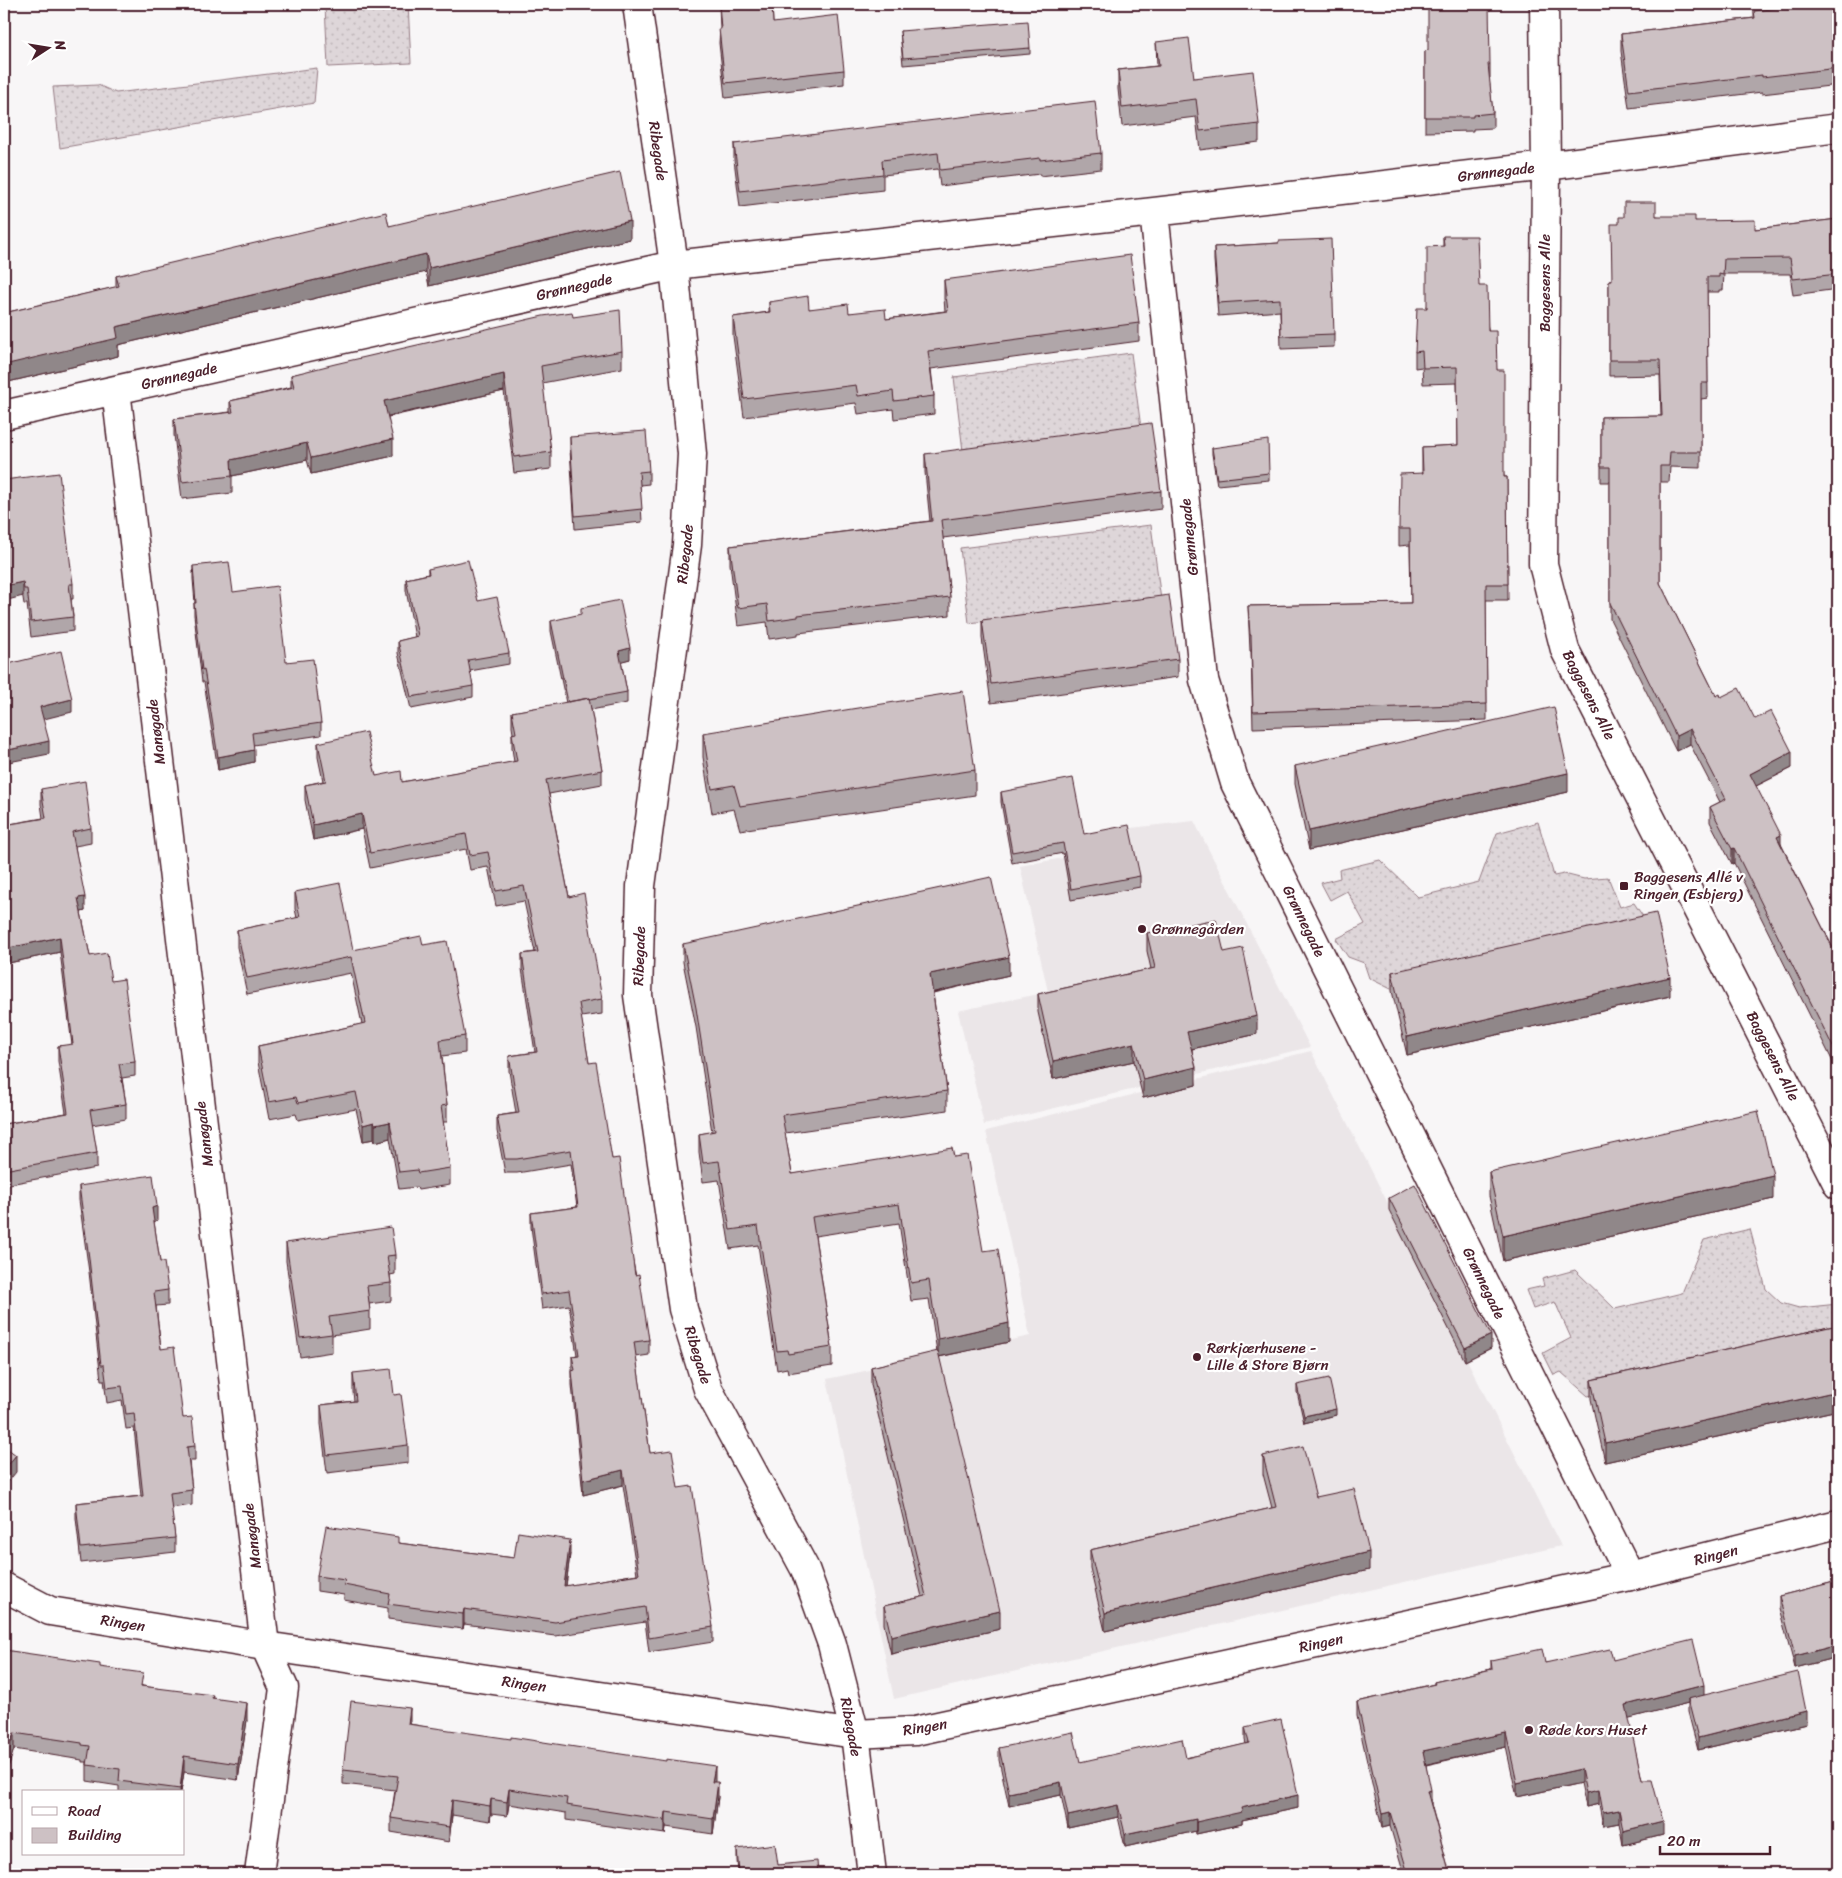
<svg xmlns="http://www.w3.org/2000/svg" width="1842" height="1878" font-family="Sriracha,sans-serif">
	<defs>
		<pattern id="grass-dots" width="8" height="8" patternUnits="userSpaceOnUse" patternTransform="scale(1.25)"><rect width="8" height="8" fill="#ded6d9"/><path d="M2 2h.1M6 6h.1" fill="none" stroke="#c0b7ba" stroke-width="1.8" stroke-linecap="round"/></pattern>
	</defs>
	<rect width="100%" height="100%" fill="#f8f6f7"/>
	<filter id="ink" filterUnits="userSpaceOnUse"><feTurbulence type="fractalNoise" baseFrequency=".02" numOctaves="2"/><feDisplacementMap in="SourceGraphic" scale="10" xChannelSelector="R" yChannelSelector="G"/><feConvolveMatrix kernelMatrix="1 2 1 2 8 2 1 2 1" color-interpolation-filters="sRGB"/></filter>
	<g filter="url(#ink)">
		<path fill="#ebe6e8" d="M1194,821L1310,1047L984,1125L958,1011L1048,992L1020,866L1090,853L1086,833Z
			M1311,1051L1561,1546L894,1699L827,1379L1030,1336L986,1131Z"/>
		<path fill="url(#grass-dots)" stroke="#947a82" d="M372,4H408L411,63L328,67L325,6Z
			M317,68L314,103L60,148L53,87L98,85L116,93Z
			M1131,353L1141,428L963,451L954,377Z
			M1151,525L1161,600L969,623L960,548Z
			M1538,822L1554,876L1564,874L1584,879L1608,877L1620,907L1634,903L1650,927L1391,989L1369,978L1364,963L1348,957L1336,939L1365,924L1347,891L1330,900L1321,883L1340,878L1339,870L1380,860L1418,897L1479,882L1497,833Z
			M1750,1229L1766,1289L1781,1303L1799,1308L1838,1304V1339L1588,1396L1561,1372L1554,1375L1543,1353L1571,1338L1555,1302L1533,1309L1526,1290L1544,1286L1542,1279L1575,1270L1615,1309L1682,1293L1704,1240Z"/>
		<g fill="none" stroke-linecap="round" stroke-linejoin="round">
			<g stroke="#4a1f2b" stroke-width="31">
				<path id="street" d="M637,4L674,265L692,454L687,545L641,886L638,995L683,1309L708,1389L805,1569L832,1644L855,1734L872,1874
					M1544,4L1546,166L1543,564L1565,650L1838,1185
					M1154,212L1204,680L1235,783L1630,1576
					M116,390L265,1646L284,1688L259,1874
					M4,415L674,265L1154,212L1546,166L1838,128"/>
			</g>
			<g stroke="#4a1f2b" stroke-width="31">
				<path id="secondary" d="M4,1587L50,1611L265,1646L855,1734L915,1731L1630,1576L1838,1524"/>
			</g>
			<use href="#street" stroke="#fff" stroke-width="28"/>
			<use href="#secondary" stroke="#fff" stroke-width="28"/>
		</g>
		<path fill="#b0a6a9" stroke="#4a1f2b" d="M719,4H772L773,23L844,70V84L725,98L719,43L720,29Z
			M1838,4V85L1762,94V92L1629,108L1621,51V34L1754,18V11Z
			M900,31L1030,48V54L903,65Z
			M1156,42L1194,78L1259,124V142L1200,150L1196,117L1122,126L1118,89V70L1157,66Z
			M1428,50L1490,64V78H1489L1493,113V128L1473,129V131L1425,132V51Z
			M734,144L1101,153V169L1040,176V174L940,186L938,169L883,175V190L740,207L734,160Z
			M1656,216L1755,229L1838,219V289L1793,295L1790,274H1724L1723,290H1719V292H1707L1708,398L1701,399V468L1670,467L1669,482H1660V583L1716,696L1721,697L1755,719L1792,768L1756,786L1781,844L1838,958V1072L1734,863L1732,864L1710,822V807L1720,802L1690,744L1676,751L1610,619V482H1601V417L1661,416L1660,375L1609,376V280H1612L1619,224L1624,217Z
			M389,226L630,239L429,286L426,272L118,345V356L4,383V313L116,287V276Z
			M1443,236L1479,286L1497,370L1504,477H1507L1508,600H1486L1487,720L1253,728L1251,651H1250L1248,606L1411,603L1410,545L1399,546V529L1422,473V447L1458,445L1457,383L1423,384L1422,367L1415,368V352L1443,246Z
			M1279,243L1334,334V347L1281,349L1280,311L1218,316L1214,260V247Z
			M944,280L1139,323V341L931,369L934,396V414L894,419L893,409L858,414L856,403L744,417L733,336V317L769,312V302L809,309L849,313L886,319L945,311L944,299Z
			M573,317L622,351V368L542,383L551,452V469L514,473L504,391L388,417L393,456L311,474L307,460L232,476V493L182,499L174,435V419L230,412V401L291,387V375Z
			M570,437L649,471V484L640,485L642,522L575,529L570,449Z
			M1212,448L1269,473V480L1217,485L1212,454Z
			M925,454L1161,491V509L943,538L950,597V615L798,633V635L769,639L767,622L738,626L730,564V546L930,521L925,472Z
			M4,480L73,584V599H71L73,617V631L31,637L27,604H24Z
			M193,566L233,592L286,662L321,723V735L253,745L254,762L218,770L204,682H202L194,615V603H195L193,579Z
			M428,569L478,601L509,653V664L470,671L473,686V697L411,709L398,653V641L415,637L406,590V579L428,574Z
			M982,620L1178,659V677L991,703L982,638Z
			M551,621L630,659L621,661L627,692V703L591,710L602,770V784L549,794L569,897L602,999V1014L581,1017L589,1063L612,1159L649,1340V1355L636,1357L650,1453L678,1488L713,1627V1642L649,1652L645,1622L555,1636L464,1624L463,1629L388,1619V1608L344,1600V1595L317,1591V1576L398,1543L514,1558L570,1554L566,1586L637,1574L623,1485L583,1495L572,1385V1356L577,1355L569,1305L542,1309L531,1227V1213L577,1207L571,1164L517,1173H505L497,1131V1116L516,1113L509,1071V1056L535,1052L522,969V954L535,952L524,901L496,906L488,867L470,870L466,849L370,868L362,829L313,840L305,800V785L323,781L318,757V743L376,776L402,782L514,762L512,748V734L513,733L512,727V712L566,703L551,631Z
			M703,733L975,770V795L740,830L734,809L712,813L703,757Z
			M1295,766L1568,792L1309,850L1295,784Z
			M41,789L91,828V843L75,846L85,911L81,912L90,956L111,981L135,1062V1076L122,1078L126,1104V1119L92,1125L97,1153V1168L4,1185V1124L66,1113L58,1061V1046L72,1045L60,952L4,964V825L43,818L41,804Z
			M1001,792L1084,834L1140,876V887L1071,900L1063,853L1012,863L1001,802Z
			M295,892L353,950L423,945L465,1036V1053L442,1056L447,1105V1122H443L450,1168V1185L418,1190L417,1187L399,1189L390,1138L375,1142L374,1139L363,1141L356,1109L298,1120L296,1114L269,1119L258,1062V1046L326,1032L362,1024L351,973L247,994L237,947V930L297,918L295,909Z
			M1147,933L1224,952L1257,1034L1192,1049L1196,1085L1143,1098L1134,1061L1053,1079L1038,1012V994L1151,969L1147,951Z
			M683,944L1009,975L933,993L947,1091V1110L785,1133L792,1174L954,1157L1009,1342L939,1357L1000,1629L891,1654L884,1624V1606L922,1597L871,1385V1367L937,1352L929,1299L911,1301L899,1223L815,1236L832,1347V1366L788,1373L787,1368L777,1370L758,1245L730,1249L719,1180L703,1182L699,1152V1134L712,1132L696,1027L683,962Z
			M1392,972L1670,996L1407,1055L1392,991Z
			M1489,1172L1773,1199L1503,1261L1489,1196Z
			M79,1186L157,1220L154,1222L160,1262L168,1290V1305L156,1306L161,1349L183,1418L195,1446V1461H189L192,1490V1505L171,1508L175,1538V1552L81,1563L76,1518V1503L141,1496L134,1428L126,1429L122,1400L107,1403L104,1380H101L89,1272L79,1200Z
			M1389,1198L1491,1348L1465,1361L1389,1210Z
			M286,1243L395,1255V1274L390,1275L391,1283V1301L369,1304L370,1311V1329L332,1335V1352L300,1357L286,1261Z
			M1838,1325V1410L1605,1462L1591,1399V1380Z
			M353,1373L408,1445V1463L327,1473L321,1424V1405L354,1401L353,1392Z
			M1297,1385L1336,1415L1304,1423L1297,1392Z
			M1263,1456L1316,1497L1369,1570L1105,1631L1090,1568V1550L1272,1508L1263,1474Z
			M1838,1581V1657L1795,1668L1779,1608V1596Z
			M4,1650L100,1667L143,1686L213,1698L247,1720L238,1780L184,1772L181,1792H119V1786L87,1781V1762H82V1760L14,1749L4,1780Z
			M1491,1660L1545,1663L1613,1660L1704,1695L1806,1724L1698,1750L1688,1712V1703L1628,1718L1642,1780L1663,1835L1623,1845L1619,1823L1603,1826L1599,1804L1586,1807L1581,1783L1517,1797L1506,1747L1426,1765L1431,1804L1450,1874H1404L1390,1826L1382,1828L1357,1716V1702L1434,1684V1682L1491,1669Z
			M410,1724L715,1782L718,1797L713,1834L666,1827L665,1834L566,1820V1813L509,1804L507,1816L491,1814L490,1821L452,1815L449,1842L391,1832V1818L395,1790L343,1784V1770Z
			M1245,1727L1298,1808L1242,1820V1824L1196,1834V1831L1125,1847L1118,1817L1068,1828L1061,1795L1009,1806L999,1760V1748L1080,1762L1186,1758L1246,1744L1245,1740Z
			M737,1849L778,1865L818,1874H738L737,1860Z"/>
		<path fill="#908789" stroke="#4a1f2b" d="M630,221V239L429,286V268Z
			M426,254V272L118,345V356L4,383V365L116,327Z
			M504,374V391L384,417V401Z
			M393,439V456L311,474V458Z
			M307,443V460L232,476L231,460Z
			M23,582V596L4,601V586Z
			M630,648V659L619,662V651Z
			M72,699V712L40,720V707Z
			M1690,729V744L1676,751V736Z
			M49,741V754L4,763V751Z
			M254,750V762L218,770V757Z
			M1792,752V768L1750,789V774Z
			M1568,773V792L1309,850V831Z
			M362,814V829L313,840V825Z
			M1781,835V850L1777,837Z
			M1734,848V863L1732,864V849Z
			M85,897V911L78,913V898Z
			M60,937V952L4,964V949Z
			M1009,957V975L930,993V974Z
			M1670,977V996L1407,1055V1037Z
			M1257,1016V1034L1187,1050V1032Z
			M1134,1043V1061L1053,1079V1061Z
			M1196,1067V1085L1143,1098V1080Z
			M374,1122V1139L363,1141V1125Z
			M390,1122V1138L375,1142V1125Z
			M1773,1175V1199L1503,1261V1236Z
			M157,1206V1220L152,1223V1208Z
			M1009,1323V1342L938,1357V1339Z
			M1491,1335V1348L1465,1361V1348Z
			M1838,1391V1410L1605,1462V1443Z
			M1336,1409V1415L1304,1423V1416Z
			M16,1455V1472L4,1487V1470Z
			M623,1470V1485L583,1495V1480Z
			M570,1540V1554L564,1601V1586Z
			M1369,1552V1570L1105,1631V1613Z
			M464,1609V1624L463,1629V1614Z
			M1000,1611V1629L891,1654V1636Z
			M1838,1645V1657L1795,1668V1656Z
			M1704,1685V1699H1688V1703L1626,1719V1705Z
			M247,1703V1720L238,1780V1764Z
			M410,1708V1722L408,1739V1724Z
			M1806,1711V1724L1698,1750V1738Z
			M14,1733V1749L4,1780V1764Z
			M1506,1733V1747L1423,1765V1751Z
			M184,1756V1772L181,1792H180Z
			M715,1766V1781L712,1796V1782Z
			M1581,1769V1783L1517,1797V1783Z
			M718,1782V1797L713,1834V1819Z
			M1061,1782V1795L1009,1806V1793Z
			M509,1789V1804L507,1816V1802Z
			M1431,1790V1804L1427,1805V1791Z
			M1599,1790V1804L1586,1807V1793Z
			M1298,1795V1808L1242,1820V1824L1196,1834V1822L1241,1808Z
			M491,1799V1814L490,1821V1806Z
			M452,1800V1815L449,1842V1827Z
			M1118,1805V1817L1068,1828V1816Z
			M1619,1809V1823L1603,1826V1812Z
			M666,1812V1827L665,1834V1820Z
			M1390,1812V1826L1382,1828V1814Z
			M1196,1819V1831L1125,1847V1834Z
			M1663,1821V1835L1623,1845V1831Z"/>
		<path fill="#cdc1c4" stroke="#4a1f2b" d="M719,4H772L773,23L838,15L844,70L725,83L719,29H721Z
			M1428,4H1489L1490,64H1488L1493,113L1473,115V117H1425V51L1428,50Z
			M1809,4H1838V68L1762,77V75L1629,91L1621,34L1755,18L1754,11Z
			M1028,21L1030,48L903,58L900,31Z
			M1189,38L1194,78L1253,71L1259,124L1200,131L1196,99L1122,108L1118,70L1159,66L1156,42Z
			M1095,101L1101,153L1040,160V158L940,170L938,153L882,160L883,174L740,191L734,144Z
			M620,172L630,221L429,268L426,254L116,327L118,338L4,365V313L119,286L116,276L386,212L389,226Z
			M1624,202H1656V216H1695V221L1755,220V229L1838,219V274L1793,279L1790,258L1724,259L1723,275L1719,274V277H1707L1708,383H1701V452H1670L1669,466H1660V583L1716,696L1720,694L1721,697L1739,688L1755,719L1771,711L1792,752L1750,774L1781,835L1777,837L1838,958V1057L1734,848L1732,849L1710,807L1726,799L1690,729L1676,736L1610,603V467H1601V417L1662,416L1660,360H1609V280H1612L1611,224H1619V217H1624Z
			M1443,236H1477L1479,286H1487L1488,331H1496L1497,370H1504V477H1507L1508,584H1486L1487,704L1253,712L1251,635H1250L1248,606L1411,603L1410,529H1399L1400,474L1423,473L1422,447L1458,445L1457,367L1423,368L1422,351L1415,352L1417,308H1427V247L1444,246Z
			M1331,239L1334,334L1281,336L1280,299L1218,303L1214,247L1279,243V241Z
			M1130,255L1139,323L928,351L934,396L894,401L893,391L858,396L856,385L744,399L733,317L770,312L769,302L808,296L809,309L848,304L849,313L885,309L886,319L948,311L944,280Z
			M620,310L622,351L541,366L551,452L514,457L504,374L384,401L393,439L311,458L307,443L231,460L232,476L182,482L174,419L233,412L230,401L294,387L291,375L335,364L543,316L572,312L573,317Z
			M1151,423L1161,491L941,520L950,597L798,615V617L769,621L767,604L738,608L730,546L932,521L925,454Z
			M646,431L649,471L639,472L642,509L575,516L570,437Z
			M1268,440L1269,473L1217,479L1212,448Z
			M59,473L73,584H69L73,617L31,622L27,589H24L23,582L4,586V480Z
			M468,560L478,601L497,597L509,653L468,660L473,686L411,697L398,641L418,636L406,579L429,574L428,569Z
			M229,562L233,592L277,586L286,662L313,659L321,723L252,733L254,750L218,757L204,669L202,670L194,603H196L193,566Z
			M1169,595L1178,659L991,684L982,620Z
			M620,600L630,648L619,651L627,692L589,699V698L568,702L551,621L581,614V608Z
			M61,651L72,699L40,707L49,741L4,751V665Z
			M963,691L975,770L740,806L734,785L712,789L703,733Z
			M589,698L602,770L546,780L569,897L584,893L602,999L579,1003L589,1063L596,1062L612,1159L619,1158L635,1275L639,1274L649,1340L634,1342L650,1453L672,1450L678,1488L692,1486L713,1627L649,1638L645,1607L555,1622L464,1609L463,1614L388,1604L390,1594L344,1585L345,1580L317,1576L326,1526L398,1537V1543L514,1558L518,1532L570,1540L564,1586L639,1574L623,1470L583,1480L572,1371L575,1370L572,1356L579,1355L569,1290L542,1294L531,1213L578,1207L571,1150L517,1159H505L497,1116L519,1113L509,1056L537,1052L522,954L538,952L524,886L496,891L488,852L470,855L466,834L370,853L362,814L313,825L305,785L326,781L318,743L366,732L376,776L401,771L402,782L517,761L512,734L516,733L512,712Z
			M1554,707L1568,773L1309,831L1295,766Z
			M1073,778L1084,834L1129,825L1140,876L1071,889L1063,843L1012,852L1001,792Z
			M85,781L91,828L72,832L85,897L78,898L90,956L107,953L111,981L124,979L135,1062L119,1064L126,1104L90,1110L97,1153L4,1170V1124L68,1113L58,1046L73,1044L60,937L4,949V825L46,818L41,789Z
			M991,877L1009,957L930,974L947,1091L782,1115L792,1174L952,1148L954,1157L967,1155L983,1251L998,1249L1009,1323L938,1339L929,1280L911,1283L899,1204L812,1217L832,1347L788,1354L787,1350L777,1351L758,1226L730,1230L719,1161L703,1163L699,1134L715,1131L696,1008L683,944Z
			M340,883L353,950L421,936L423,945L447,941L465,1036L440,1040L447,1105L441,1106L450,1168L418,1173L417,1170L399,1172L390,1122L375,1125L374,1122L363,1125L356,1092L298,1103L296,1097L269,1102L258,1046L326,1032L365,1023L351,957L247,978L237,930L300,917L295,892Z
			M1656,913L1670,977L1407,1037L1392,972Z
			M1216,919L1224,952L1243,948L1257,1016L1187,1032L1196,1067L1143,1080L1134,1043L1053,1061L1038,994L1155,968L1147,933Z
			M1758,1111L1773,1175L1503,1236L1489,1172Z
			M153,1175L157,1206L152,1208L160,1262H164L168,1290L154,1292L161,1349L174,1347L183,1418L192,1417L195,1446L187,1447L192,1490L170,1493L175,1538L81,1548L76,1503L143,1496L134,1413L126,1414L122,1386L107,1388L104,1365H101L89,1258L79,1186Z
			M1415,1184L1491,1335L1465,1348L1389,1198Z
			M391,1227L395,1255L387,1256L391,1283L367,1286L370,1311L329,1317L332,1334L300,1338L286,1243Z
			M1838,1325V1391L1605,1443L1591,1380Z
			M938,1351L1000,1611L891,1636L884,1606L926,1596L871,1367Z
			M391,1369L394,1395L401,1394L408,1445L327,1455L321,1405L356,1401L353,1373Z
			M1329,1378L1336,1409L1304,1416L1297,1385Z
			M4,1446L16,1455L4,1470Z
			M1303,1446L1316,1497L1354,1489L1369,1552L1105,1613L1090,1550L1276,1507L1263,1456Z
			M1838,1581V1645L1795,1656L1779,1596Z
			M1693,1640L1704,1685L1626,1705L1642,1780H1652L1663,1821L1623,1831L1619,1809L1603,1812L1599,1790L1586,1793L1581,1769L1517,1783L1506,1733L1423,1751L1431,1790L1427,1791L1450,1874H1408L1390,1812L1382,1814L1357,1702L1435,1684L1434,1682L1492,1669L1491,1660L1542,1649L1545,1663L1610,1649L1613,1660Z
			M4,1650L100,1664V1667L143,1673L141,1686L213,1695L212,1698L247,1703L238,1764L184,1756L180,1789L119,1781L120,1769L87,1765L90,1746L82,1745V1743L14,1733L4,1764Z
			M1798,1672L1806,1711L1698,1738L1688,1699Z
			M351,1701L410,1708L408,1724L511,1739V1737L666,1761V1759L715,1766L712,1782H718L713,1819L666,1812L665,1820L566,1805L567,1798L509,1789L507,1802L491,1799L490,1806L452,1800L449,1827L391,1818L398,1776L343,1770Z
			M1281,1719L1298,1795L1241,1808L1242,1812L1196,1822V1819L1125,1834L1118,1805L1068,1816L1061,1782L1009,1793L999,1748L1073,1732L1080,1762L1182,1739L1186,1758L1249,1743L1245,1727Z
			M775,1844L778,1865L817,1861L818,1874H739L737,1849Z"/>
	</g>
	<g fill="#4a1f2b" stroke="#fff" stroke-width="2">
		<rect x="1619" y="881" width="10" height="10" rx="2.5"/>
		<circle cx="1142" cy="929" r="5"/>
		<circle cx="1197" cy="1357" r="5"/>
		<circle cx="1529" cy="1730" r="5"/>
	</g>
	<g text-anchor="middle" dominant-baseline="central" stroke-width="4.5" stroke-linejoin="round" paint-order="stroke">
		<g font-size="15" fill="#4a1f2b" stroke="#fff">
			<text transform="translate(658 151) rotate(82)">Ribegade</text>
			<text transform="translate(1496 172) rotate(-7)">Grønnegade</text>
			<text transform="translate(1545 283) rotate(-90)">Baggesens Alle</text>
			<text transform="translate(574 287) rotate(-13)">Grønnegade</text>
			<text transform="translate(179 376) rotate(-13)">Grønnegade</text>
			<text transform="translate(1189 537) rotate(-96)">Grønnegade</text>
			<text transform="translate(685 554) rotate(-84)">Ribegade</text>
			<text transform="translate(1589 695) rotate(63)">Baggesens Alle</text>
			<text transform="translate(156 732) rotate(-97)">Manøgade</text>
			<text transform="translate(1304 921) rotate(64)">Grønnegade</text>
			<text transform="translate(639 956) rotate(-88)">Ribegade</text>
			<text transform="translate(1773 1056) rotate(63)">Baggesens Alle</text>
			<text transform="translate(204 1134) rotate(-97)">Manøgade</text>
			<text transform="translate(1484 1283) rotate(64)">Grønnegade</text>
			<text transform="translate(698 1355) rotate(73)">Ribegade</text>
			<text transform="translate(252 1536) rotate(-97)">Manøgade</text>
			<text transform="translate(1716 1555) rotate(-14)">Ringen</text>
			<text transform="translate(123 1623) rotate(9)">Ringen</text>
			<text transform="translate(1321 1643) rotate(-12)">Ringen</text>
			<text transform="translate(524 1684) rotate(8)">Ringen</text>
			<text transform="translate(851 1727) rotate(79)">Ribegade</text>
			<text transform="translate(925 1727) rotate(-9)">Ringen</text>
		</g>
		<g font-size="15" fill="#4a1f2b" stroke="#fff" text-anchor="start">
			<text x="1634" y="877">Baggesens Allé v<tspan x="1634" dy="17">Ringen (Esbjerg)</tspan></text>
			<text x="1152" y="929">Grønnegården</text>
			<text x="1207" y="1348">Rørkjærhusene -<tspan x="1207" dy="17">Lille &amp; Store Bjørn</tspan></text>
			<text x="1539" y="1730">Røde kors Huset</text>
		</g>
	</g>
	<rect width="1842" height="1878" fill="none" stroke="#fff" stroke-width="20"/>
	<rect x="10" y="10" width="1822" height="1858" fill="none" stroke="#4a1f2b" stroke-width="2" filter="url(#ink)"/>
	<rect x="22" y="1790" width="162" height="65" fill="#ffffff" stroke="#b7a5aa"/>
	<rect x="32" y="1807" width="25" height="8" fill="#ffffff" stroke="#b7a5aa"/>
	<text x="68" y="1816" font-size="15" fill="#4a1f2b">Road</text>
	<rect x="32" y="1828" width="25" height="15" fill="#cdc1c4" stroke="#b7a5aa"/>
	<text x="68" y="1840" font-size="15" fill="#4a1f2b">Building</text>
	<g transform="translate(48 48) rotate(78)" stroke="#ffffff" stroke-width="4" paint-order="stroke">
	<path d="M0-4L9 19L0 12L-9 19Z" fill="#4a1f2b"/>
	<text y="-8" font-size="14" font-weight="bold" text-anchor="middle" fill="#4a1f2b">N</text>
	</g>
	<path d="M1660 1846v8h110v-8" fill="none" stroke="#4a1f2b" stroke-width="2.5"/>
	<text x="1667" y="1846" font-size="15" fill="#4a1f2b" stroke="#ffffff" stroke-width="4" paint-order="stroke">20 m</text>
</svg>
